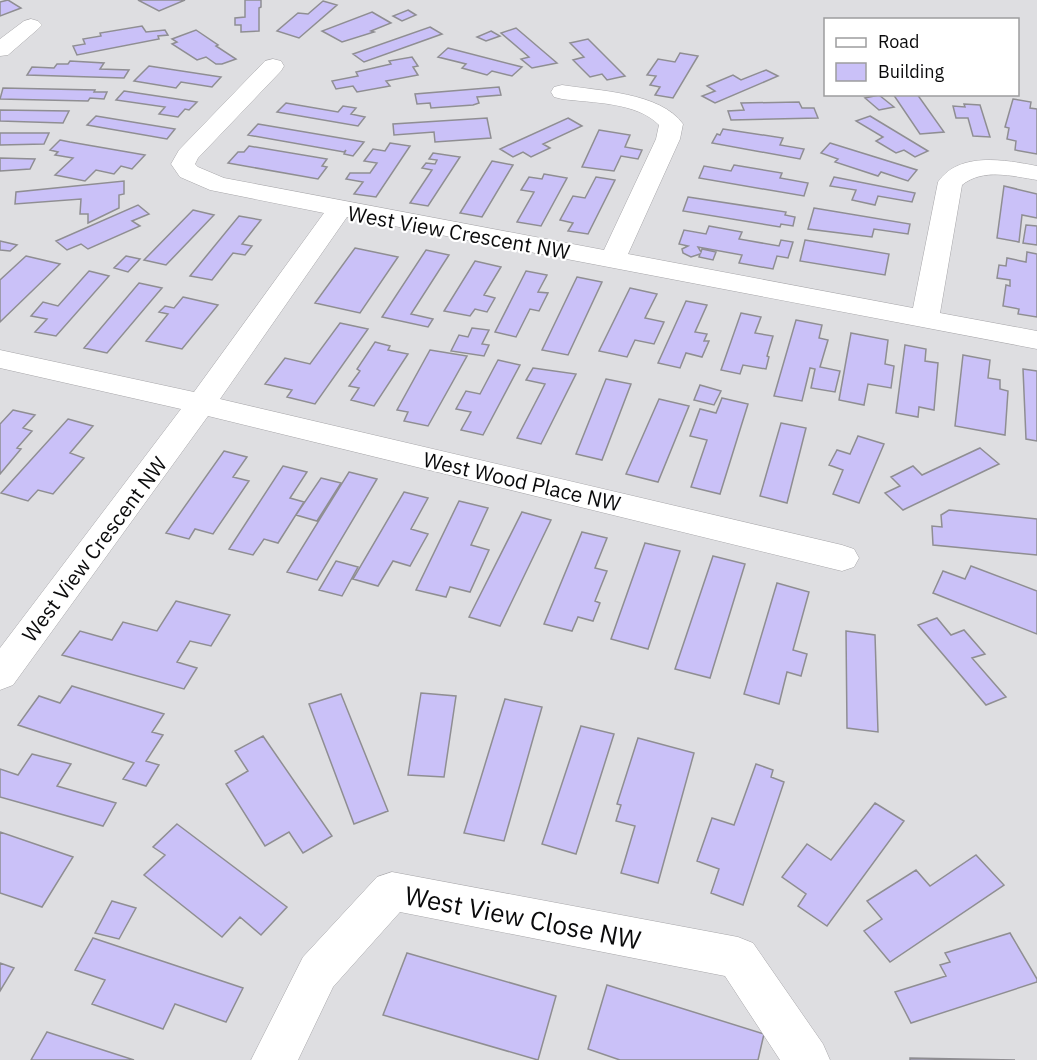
<svg xmlns="http://www.w3.org/2000/svg" width="1037" height="1060" font-family="'IBM Plex Sans',sans-serif">
	<rect width="100%" height="100%" fill="#dedee1"/>
	<path fill="#cac1f8" stroke="#8f8e92" stroke-width="1.5" d="M8,0L21,8L0,16V2Z
		M138,0H185L159,11Z
		M245,0H261V7L259,8V31L241,32V25H235V18L245,17Z
		M323,1L337,5L299,38L277,31L298,13L308,14Z
		M408,10L416,15L402,21L393,16Z
		M372,12L391,23L371,31L374,32L342,42L322,31Z
		M142,26L146,32L165,30L168,35L158,36L159,39L77,55L73,46L85,44L83,39L101,36L100,33Z
		M430,27L442,34L364,62L353,54Z
		M516,28L557,63L532,68L521,59L529,57L501,33Z
		M196,30L218,45L216,46L236,59L222,64H216L206,57L197,60L172,44L177,42L172,39Z
		M491,31L500,36L486,41L477,37Z
		M588,39L625,76L607,80L602,74L590,77L573,60L584,57L570,43Z
		M448,48L522,67L512,76L492,71L487,75L462,68L466,64L438,57Z
		M680,53L698,56L673,98L655,95L660,87L650,85L656,76L647,75L658,59L675,62Z
		M412,57L418,66L413,67L418,75L386,81L390,86L357,92L353,86L336,89L332,81L358,76L356,72L391,64L389,61Z
		M70,61L104,63L100,69L129,70L124,78L27,75L32,67L54,68L57,64H68Z
		M149,66L221,77L212,87L181,82L176,88L134,81Z
		M766,70L778,76L715,103L702,96L715,91L707,86L733,75L741,80Z
		M499,87L501,95L477,97L479,103L473,105L431,108L430,103L417,104L415,94Z
		M3,88L95,90L94,92H107L104,99L90,98L88,101L0,99Z
		M124,91L197,102L189,110L185,109L178,117L159,114L165,107L116,100Z
		M893,94H917L944,132L920,134Z
		M879,95L894,107L879,110L865,98Z
		M1013,99L1031,102L1030,108L1037,109V154L1015,150L1016,141L1007,139L1009,128L1005,127Z
		M799,102L802,108H814L818,118L731,120L728,111L744,110L741,103Z
		M286,103L338,112L343,106L356,108L351,114L365,117L358,126L277,112Z
		M964,104L980,105L990,137L973,136L968,118H956L953,106L965,107Z
		M0,110L69,111L63,123L0,121Z
		M96,116L175,129L167,139L87,125Z
		M870,116L928,151L915,157L904,150L896,153L876,141L883,137L856,121Z
		M487,118L491,138L435,142L434,132L394,135L393,124Z
		M568,118L582,126L543,144L550,148L531,157L523,152L513,157L500,149Z
		M258,124L364,142L353,156L344,154L346,150L344,152L248,135Z
		M723,129L783,138L780,145L804,149L800,159L712,143L717,134L720,135Z
		M599,130L630,135L625,147L642,150L638,159L621,156L614,171L582,167Z
		M0,133H49L44,144L0,145Z
		M60,140L70,142L145,155L132,169L121,166L114,174L96,170L85,181L55,175L73,158L55,155L58,152L50,150Z
		M390,143L410,146L376,197L354,194L363,182L346,179L350,173H370L377,163L364,161L373,149L385,151Z
		M830,143L917,170L908,181L881,172L878,176L835,162L838,159L821,153Z
		M249,146L327,159L322,166L327,167L318,179L228,163L238,152H244Z
		M433,153L460,157L428,206L410,203L432,170L422,168L426,163L435,164L437,160L429,159Z
		M0,158L35,159L30,169L0,171Z
		M492,161L513,165L482,217L460,213Z
		M734,165L782,173L780,178L808,183L804,196L699,178L704,166L731,171Z
		M544,174L567,178L541,226L517,222L534,192L521,190L529,177L542,179Z
		M596,177L615,180L588,234L568,231L573,223L560,220L573,196L585,198Z
		M834,177L915,193L912,202L878,196L875,205L852,200L856,190L830,186Z
		M124,181V194L119,195V208L88,223V214H80L81,199L15,204L16,192Z
		M1004,186L1037,194V218L1022,215L1019,242L997,238Z
		M688,197L786,212L785,215L795,217L793,226L781,224L780,227L683,211Z
		M138,205L149,214L132,221L140,226L88,249L81,244L67,250L56,241Z
		M814,208L910,224L908,234L874,229L872,237L808,229Z
		M193,210L214,215L166,265L144,260Z
		M239,216L261,220L242,244L252,246L245,255L233,253L212,280L190,276Z
		M1026,225L1037,226V245L1023,243Z
		M709,226L742,232L739,239L779,246L781,240L793,242L788,258L777,256L773,269L739,263L742,255L698,247L701,252L702,249L716,252L713,260L699,257L700,254L691,257L683,253L682,249L688,246L679,244L684,230L706,234Z
		M805,240L889,254L885,275L800,261Z
		M0,241L17,245L10,251L0,250Z
		M355,248L398,257L360,313L315,303Z
		M426,250L449,255L411,314L433,319L428,327L382,317Z
		M1027,252L1037,254V317L1018,314L1019,309L1003,306L1006,285L1010,286V280L997,278L999,265L1006,266L1007,258L1026,262Z
		M26,256L60,264L0,322V280Z
		M126,256L140,259L128,272L114,268Z
		M475,261L501,267L484,295L495,298L487,312L475,309L470,316L444,311Z
		M89,271L109,276L56,336L35,332L47,319L31,316L43,302L58,306Z
		M526,271L547,275L538,292L548,293L539,311L530,309L516,337L495,332Z
		M577,277L602,282L568,355L542,350Z
		M139,283L162,288L107,353L84,348Z
		M630,288L657,294L645,318L664,322L654,344L635,340L627,357L599,351Z
		M183,297L218,305L182,349L146,341L168,314L159,312L165,306L174,308Z
		M686,301L707,305L695,332L707,334L704,341H709L702,357L686,353L680,368L658,363Z
		M741,313L761,317L755,333L773,336L767,356L769,357L766,369L743,365L740,374L721,370Z
		M796,320L822,325L819,338L828,340L820,367L840,371L835,392L811,388L815,369L810,368L802,401L774,396Z
		M340,323L368,329L315,404L287,397L292,390L265,384L285,358L310,364Z
		M472,328L489,330L482,344L489,345L484,356L451,351L459,335L468,337Z
		M851,333L888,340L885,364L894,366L891,388L868,384L864,405L839,400Z
		M375,342L390,346L388,350L408,354L374,406L351,400L359,388L349,386L360,371L357,369Z
		M905,345L926,349L925,361L938,363L934,410L919,407L918,417L896,413Z
		M430,350L467,356L428,426L404,421L408,412L397,410Z
		M963,355L990,360L988,378L1000,380V389L1008,391L1005,435L955,426Z
		M498,360L520,365L483,435L461,430L471,412L456,409L466,391L480,394Z
		M533,368L576,374L541,444L517,438L545,384L526,380Z
		M1023,369L1037,371V441L1026,439Z
		M606,379L631,384L602,460L576,454Z
		M700,385L721,391L714,405L694,400Z
		M722,398L748,404L720,494L691,487L707,440L690,436L700,409L716,413Z
		M659,399L689,406L658,482L626,474Z
		M13,410L35,415L23,428L32,431L17,448L21,449L0,474V424Z
		M68,419L93,426L70,453L84,458L53,494L38,490L28,501L1,493Z
		M781,423L806,428L787,503L760,496Z
		M858,436L884,444L859,503L833,494L843,470L829,465L837,450L850,454Z
		M980,448L999,464L903,510L885,493L900,486L891,477L913,466L922,475Z
		M224,451L247,457L233,477L249,481L213,534L195,529L189,539L166,533Z
		M283,466L307,472L290,498L304,502L278,543L264,539L253,555L229,549Z
		M349,472L377,479L317,580L287,572Z
		M321,478L341,483L317,521L296,515Z
		M404,492L428,498L411,529L428,534L410,566L393,561L378,586L353,579Z
		M459,501L488,508L471,545L489,550L470,592L450,587L446,597L416,590Z
		M949,510L1037,519V555L933,545L932,526L942,527L941,515Z
		M522,512L551,520L500,626L469,617Z
		M582,532L607,538L595,568L607,571L595,601L600,603L593,621L578,617L572,631L544,624Z
		M645,543L680,551L648,649L611,639Z
		M713,556L745,564L710,678L675,669Z
		M336,561L358,567L342,596L319,590Z
		M971,566L1037,591V634L933,593L943,571L965,579Z
		M777,583L809,592L793,650L807,654L801,676L787,672L779,704L744,694Z
		M176,601L230,615L211,646L190,641L177,662L197,668L184,689L62,655L80,631L112,640L123,622L157,631Z
		M937,618L951,635L964,630L985,654L972,658L1006,697L986,705L918,625Z
		M846,631L875,635L878,732L847,728Z
		M72,686L164,714L152,732L163,735L146,761L159,765L146,786L123,779L134,763L18,725L39,696L60,703Z
		M421,693L456,696L444,777L408,775Z
		M341,694L388,811L354,824L309,704Z
		M505,699L542,707L504,841L464,833Z
		M581,726L614,734L576,854L542,844Z
		M263,736L332,836L303,853L289,832L265,846L226,784L248,771L235,751Z
		M638,738L694,753L658,883L621,873L635,826L616,821L621,805L617,804Z
		M32,754L71,764L57,786L116,803L103,826L0,797V769L18,775Z
		M756,764L773,770L771,777L784,782L743,905L711,893L719,869L697,861L712,818L734,825Z
		M875,803L904,821L827,926L798,906L806,894L782,877L807,844L831,860Z
		M177,824L287,907L261,935L240,917L222,937L144,875L165,855L153,847Z
		M0,832L73,857L42,907L0,893Z
		M976,855L1004,885L890,962L864,931L882,919L867,901L916,870L930,886Z
		M112,901L136,908L119,939L95,933Z
		M1010,933L1037,979V982L911,1023L895,992L946,976L940,965L950,962L945,953Z
		M93,938L243,988L226,1022L175,1004L163,1029L92,1004L105,980L75,970Z
		M407,953L556,996L538,1060L383,1015Z
		M0,963L14,968L0,991Z
		M607,985L764,1034L758,1060H620L588,1049Z
		M47,1032L134,1060H31Z
		M910,1058L1015,1060H910Z"/>
	<g fill="none" stroke-linecap="round" stroke-linejoin="round">
		<g stroke="#a7a6a9" stroke-width="1">
			<path id="minor" d="M31,19L38,21L42,25L38,29L8,55L0,56V39L24,21Z
				M273,59L281,61L284,66L281,71L198,158L195,164L198,167L224,178L604,250L656,139L659,125C637,102 592,103 562,99L554,97L551,92L554,87L562,85C598,91 660,92 683,124L680,139L628,254L913,308L938,182C959,151 1006,160 1037,166V180C1012,176 983,168 962,185L940,313L1037,331V349L347,217L220,399L842,545L854,549L859,558L854,567L842,571L208,416L13,685L0,690V648L181,409L0,368V350L194,392L324,213L210,190L180,177L171,164L179,150L265,61Z
				M392,872L738,937L753,943L823,1044L830,1060H780L725,976L400,912L333,987L298,1060H251L303,957L377,877Z"/>
		</g>
		<use href="#minor" fill="#fff" fill-rule="evenodd"/>
	</g>
	<g text-anchor="middle" dominant-baseline="central" stroke-width="4.5" stroke-linejoin="round" paint-order="stroke">
		<g font-size="21" fill="#0b0b0c" stroke="#fff">
			<text transform="translate(459 232) rotate(10)">West View Crescent NW</text>
			<text transform="translate(522 481) rotate(13)">West Wood Place NW</text>
			<text transform="translate(94 549) rotate(-53)">West View Crescent NW</text>
		</g>
		<g font-size="26" fill="#0b0b0c" stroke="#fff">
			<text transform="translate(523 917) rotate(11)">West View Close NW</text>
		</g>
	</g>
	<rect x="824" y="18" width="195" height="78" fill="#ffffff" stroke="#9d9d9e" stroke-width="1.5"/>
	<rect x="836" y="38" width="30" height="9" fill="#ffffff" stroke="#9d9d9e" stroke-width="1.5"/>
	<text x="878" y="48" font-size="18" fill="#0b0b0c">Road</text>
	<rect x="836" y="63" width="30" height="18" fill="#cac1f8" stroke="#9d9d9e" stroke-width="1.5"/>
	<text x="878" y="78" font-size="18" fill="#0b0b0c">Building</text>
</svg>
